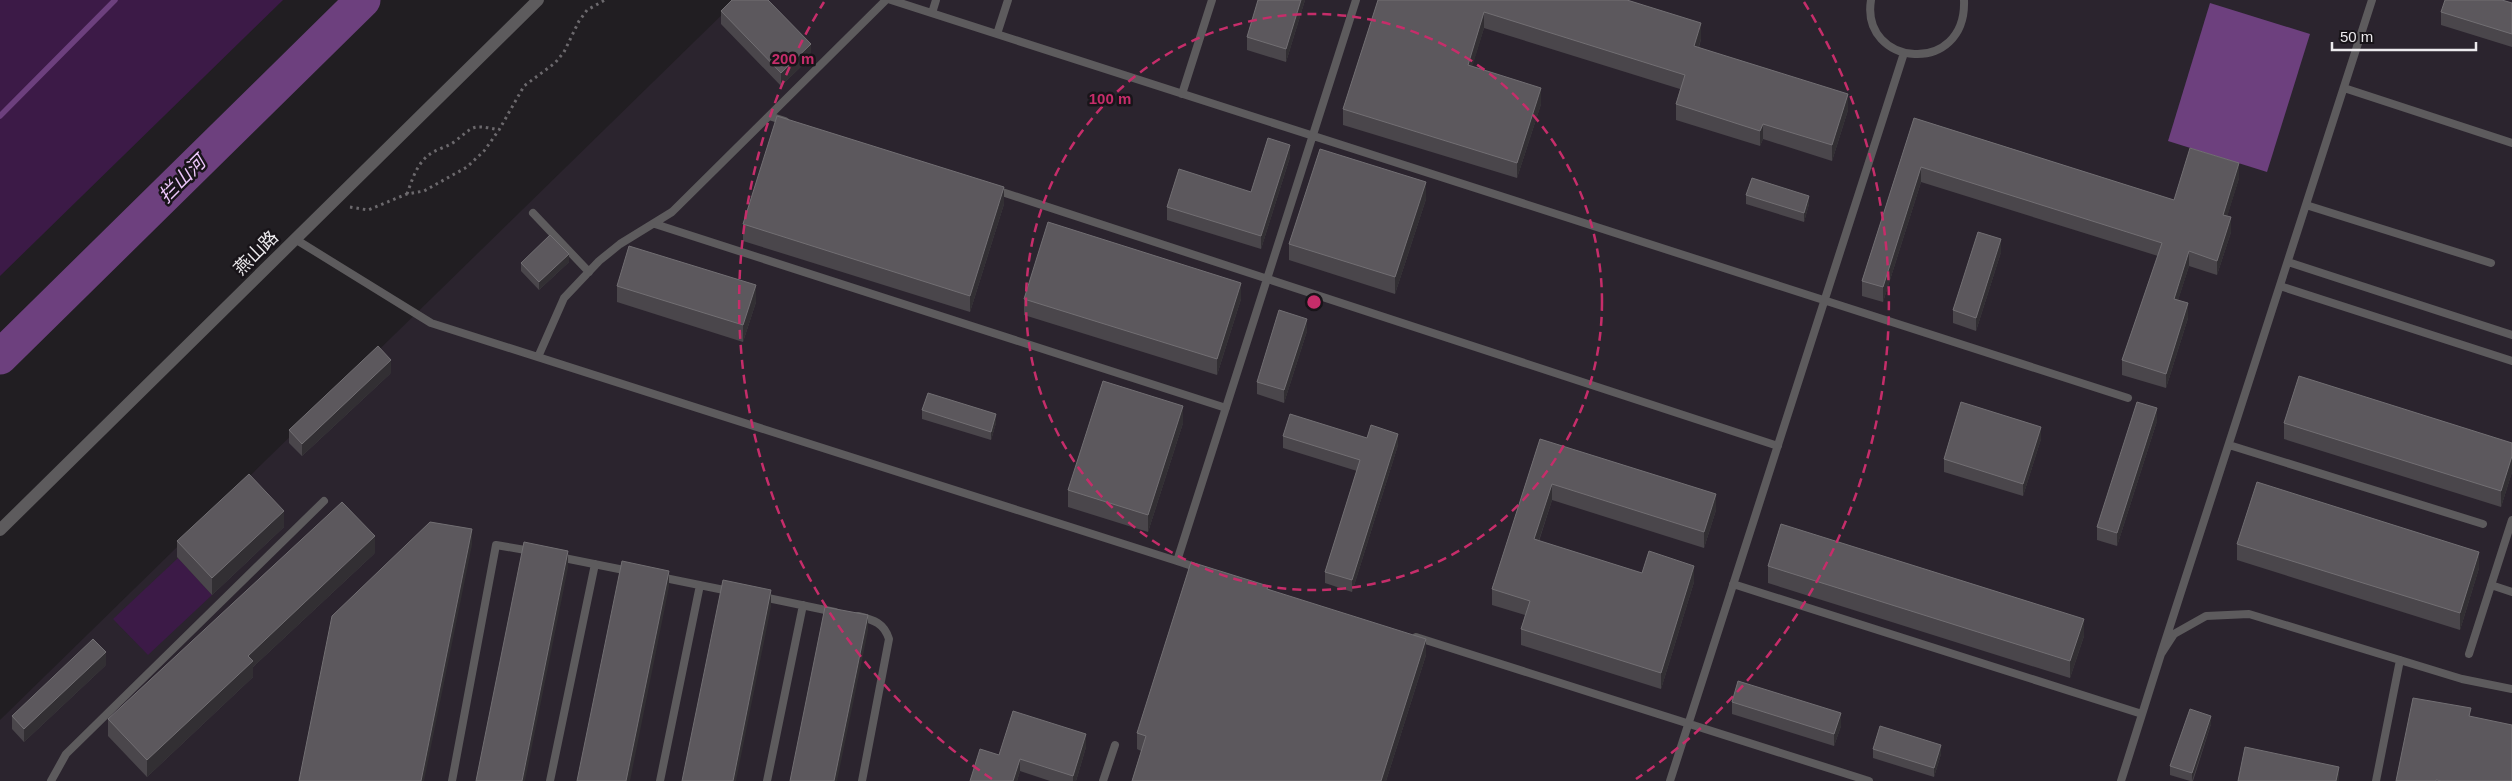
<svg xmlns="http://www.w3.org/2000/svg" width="2512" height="781" font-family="Helvetica,'Noto Sans SC',sans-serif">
	<rect width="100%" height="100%" fill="#211e22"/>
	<path fill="#2b242e" d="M737,0H2512V781H0V720Z"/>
	<path fill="#3c1a47" d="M0,0H283L0,276Z
		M178,558L212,595L148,655L113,619Z"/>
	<path fill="#6d407e" d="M2210,3L2310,34L2267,172L2168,141Z"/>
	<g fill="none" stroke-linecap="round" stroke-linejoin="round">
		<path stroke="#6d407e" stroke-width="5.5" d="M0,116L115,0"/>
		<path stroke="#6d407e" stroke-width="35" d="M0,357L363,0"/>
		<path stroke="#6c696d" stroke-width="3" stroke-dasharray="2.5 4" stroke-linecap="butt" d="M407,194C412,180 417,163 430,154C437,149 447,147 454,142C475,126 471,124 499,130
			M350,207L368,210L407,194L424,191L467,167L484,151L499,130L524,86L555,63L564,52L579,21L587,10L605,0"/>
		<path stroke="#5d5b5d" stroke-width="8" d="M891,0L2128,398
			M1871,0C1860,67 1967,77 1964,0
			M932,13L936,0
			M997,34L1008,0
			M2344,88L2512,143
			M1182,94L1212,0
			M769,116L785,121
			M996,190L1778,446
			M2306,205L2491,263
			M533,213L589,272
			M655,224L1226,408
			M295,239L431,323L1177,561L1356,0
			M2288,262L2512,335
			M2280,286L2512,361
			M538,357L564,298L599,261L620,244L672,212L886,0
			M2229,445L2483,524
			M559,557L629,571
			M1177,561L1198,568
			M660,577L729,591
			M1733,584L2142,714
			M2491,585L2512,592
			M763,597L835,612
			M858,616C874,620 884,623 889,639L862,781
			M1416,637L1869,781
			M2161,654L2372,0
			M2469,654L2512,520
			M51,781L66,754L324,501
			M452,781L496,545L531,551
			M550,781L595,564
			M660,781L700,585
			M767,781L803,605
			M1103,781L1115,745
			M1670,781L1904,53
			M2121,781L2161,654L2174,634L2206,616L2249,614L2462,679L2512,689
			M2376,781L2400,660"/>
		<path stroke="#5d5b5d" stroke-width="12" d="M0,530L538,0"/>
	</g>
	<path fill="#4a464b" d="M1305,0L1286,62L1247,50V37Z
		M1378,0H1627L1701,39L1699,47L1848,110L1832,161L1763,139L1760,146L1676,120V104L1680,89L1484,28L1472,66L1541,104L1517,178L1343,125V109Z
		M2512,3V47L2441,25V12Z
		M721,11L811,57L781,86L721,24Z
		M1914,118L2174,200L2239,178L2227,216L2231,232L2217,275L2189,266L2178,300L2188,318L2166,388L2122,375V360L2158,256L1921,182L1883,302L1862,296V281Z
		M1290,157L1261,249L1167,220V207L1251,192Z
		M1746,195L1809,204L1804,222L1746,204Z
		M1426,199L1395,294L1289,260V244Z
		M1004,204L970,312L743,241V224Z
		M2001,252L1976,331L1953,323V310Z
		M569,262L539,290L521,271V263Z
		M617,286L756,302L743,342L617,302Z
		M1024,299H1241L1217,375L1024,315Z
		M1307,331L1284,403L1257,394V382Z
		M391,373L302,456L289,443V430Z
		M922,410L996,423L991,440L922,419Z
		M2157,421L2117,546L2097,540V527Z
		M1183,423L1148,532L1068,507V490Z
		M2284,423L2512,443V472L2501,507L2284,439Z
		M1283,436L1367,438L1398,445L1352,592L1325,583V572L1357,471L1283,448Z
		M1540,439L1716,510L1704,548L1552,500L1539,541L1642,573L1694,582L1661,689L1521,645V629L1525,615L1492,605V589Z
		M2041,439L2023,496L1944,472V459Z
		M284,527L212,595L177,557V541Z
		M2237,544L2479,568L2460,630L2237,560Z
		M375,553L253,667V677L147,777L108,736V719Z
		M1768,566L2084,636L2070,678L1768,583Z
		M1268,590L1426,655L1386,781H1132L1141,751L1137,749V733Z
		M106,665L24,742L12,729V716Z
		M1732,702L1841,726L1834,746L1732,714Z
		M2211,724L2193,781H2190L2170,775V766Z
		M1086,747L1076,781H1050L1020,771L1017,781H970L999,755Z
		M1873,749L1941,754L1934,777L1873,758Z"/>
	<path fill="#322f33" d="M1301,0H1305L1286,62V49Z
		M1484,12V28L1468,81V65Z
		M1701,23V39L1694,61V46Z
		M811,44V57L781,86V73Z
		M1541,88V104L1517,178V163Z
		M1848,94V110L1832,161V145Z
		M1763,124V139L1760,146V131Z
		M1290,145V157L1261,249V236Z
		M2239,163V178L2223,230V215Z
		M1921,167V182L1883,302V287Z
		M1426,182V199L1395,294V277Z
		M1004,187V204L970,312V296Z
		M1809,196V204L1804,222V213Z
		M2231,217V232L2217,275V261Z
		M2001,239V252L1976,331V318Z
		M2189,251V266L2174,313V299Z
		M569,254V262L539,290V282Z
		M1241,283V299L1217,375V359Z
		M756,285V302L743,342V325Z
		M2188,303V318L2166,388V374Z
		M1307,319V331L1284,403V390Z
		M391,360V373L302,456V444Z
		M1183,406V423L1148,532V515Z
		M2157,408V421L2117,546V533Z
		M996,414V423L991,440V432Z
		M2041,427V439L2023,496V484Z
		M1398,434V445L1352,592V580Z
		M2512,456V472L2501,507V491Z
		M1552,484V500L1534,555V539Z
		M1716,494V510L1704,548V532Z
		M284,511V527L212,595V578Z
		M472,529V545L424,781H421Z
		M375,536V553L253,667V677L147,777V760L248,656Z
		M568,551V568L525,781H522Z
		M2479,552V568L2460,630V613Z
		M1694,566V582L1661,689V673Z
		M669,571V587L630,781H626Z
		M771,590V607L736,781H733Z
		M868,615V631L837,781H834Z
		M2084,619V636L2070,678V661Z
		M1426,639V655L1386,781H1381Z
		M106,652V665L24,742V729Z
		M1841,713V726L1834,746V734Z
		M2211,716V724L2192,781V773Z
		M1086,734V747L1076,781H1073V776Z
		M1941,745V754L1934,777V768Z
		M1020,759V771L1017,781H1013Z
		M2339,767V781H2336Z"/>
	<path fill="#5c585d" stroke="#726f73" d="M732,0H768L811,44L781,73L721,11Z
		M1258,0H1301L1286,49L1247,37Z
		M1378,0H1627L1701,23L1694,46L1848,94L1832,145L1763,124L1760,131L1676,104L1685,75L1484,12L1468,65L1541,88L1517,163L1343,109Z
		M2445,0H2502L2512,3V34L2441,12Z
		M777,116L1004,187L970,296L743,224Z
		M1914,118L2174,200L2190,148L2239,163L2223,215L2231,217L2217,261L2189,251L2174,299L2188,303L2166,374L2122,360L2162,243L1921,167L1883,287L1862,281Z
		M1268,138L1290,145L1261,236L1167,207L1179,169L1251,192Z
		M1320,149L1426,182L1395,277L1289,244Z
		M1752,178L1809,196L1804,213L1746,195Z
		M1048,222L1241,283L1217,359L1024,299Z
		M1978,232L2001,239L1976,318L1953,310Z
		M550,235L569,254L539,282L521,263Z
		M629,246L756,285L743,325L617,286Z
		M1279,310L1307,319L1284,390L1257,382Z
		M378,346L391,360L302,444L289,430Z
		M2299,376L2512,443V456L2501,491L2284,423Z
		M1103,381L1183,406L1148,515L1068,490Z
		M928,393L996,414L991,432L922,410Z
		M1961,402L2041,427L2023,484L1944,459Z
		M2137,402L2157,408L2117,533L2097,527Z
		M1290,414L1367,438L1371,425L1398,434L1352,580L1325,572L1360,460L1283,436Z
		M1540,439L1716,494L1704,532L1552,484L1534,539L1642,573L1649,551L1694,566L1661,673L1521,629L1530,601L1492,589Z
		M249,474L284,511L212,578L177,541Z
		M2257,482L2479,552L2460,613L2237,544Z
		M342,502L375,536L248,656L253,661L147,760L108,719Z
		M430,522L472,529L421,781H299L332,616Z
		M1781,524L2084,619L2070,661L1768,566Z
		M524,542L568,551L522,781H476Z
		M622,561L669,571L626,781H577Z
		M1191,562L1268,586L1267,589L1426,639L1381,781H1132L1146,736L1137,733Z
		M723,580L771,590L733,781H682Z
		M825,607L868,615L834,781H790Z
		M93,639L106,652L24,729L12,716Z
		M1738,681L1841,713L1834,734L1732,702Z
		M2413,698L2471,708L2469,716L2512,725V781H2442L2436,780V781H2396Z
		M2190,709L2211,716L2192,773L2170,766Z
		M1013,711L1086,734L1073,776L1020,759L1013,781H970L980,749L999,755Z
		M1880,726L1941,745L1934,768L1873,749Z
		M2245,747L2339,767L2336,781H2238Z"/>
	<g fill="none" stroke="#c62d6a" stroke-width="2.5" stroke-dasharray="9 6">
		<circle cx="1314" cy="302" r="288"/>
		<path d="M992 779A575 575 0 0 1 824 2M1804 2A575 575 0 0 1 1636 779"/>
	</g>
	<g text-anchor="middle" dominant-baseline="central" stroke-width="5" stroke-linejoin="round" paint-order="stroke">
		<g font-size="18" fill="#eceaed" stroke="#181419">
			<text transform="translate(256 253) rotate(-45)">燕山路</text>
		</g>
		<g font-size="19" font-style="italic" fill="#edc7fc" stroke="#181419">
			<text transform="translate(182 179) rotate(-45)">拦山河</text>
		</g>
	</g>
	<circle cx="1314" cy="302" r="8" fill="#c62d6a" stroke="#181419" stroke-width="2.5"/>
	<g font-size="15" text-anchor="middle" font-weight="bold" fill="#c62d6a" stroke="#181419" stroke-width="5" stroke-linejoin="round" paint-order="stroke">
		<text x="793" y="64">200 m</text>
		<text x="1110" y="104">100 m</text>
	</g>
	<path d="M2332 42v8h144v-8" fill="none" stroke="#eceaed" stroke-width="2.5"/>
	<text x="2340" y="42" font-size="15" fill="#eceaed" stroke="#181419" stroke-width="4" paint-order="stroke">50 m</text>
</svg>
